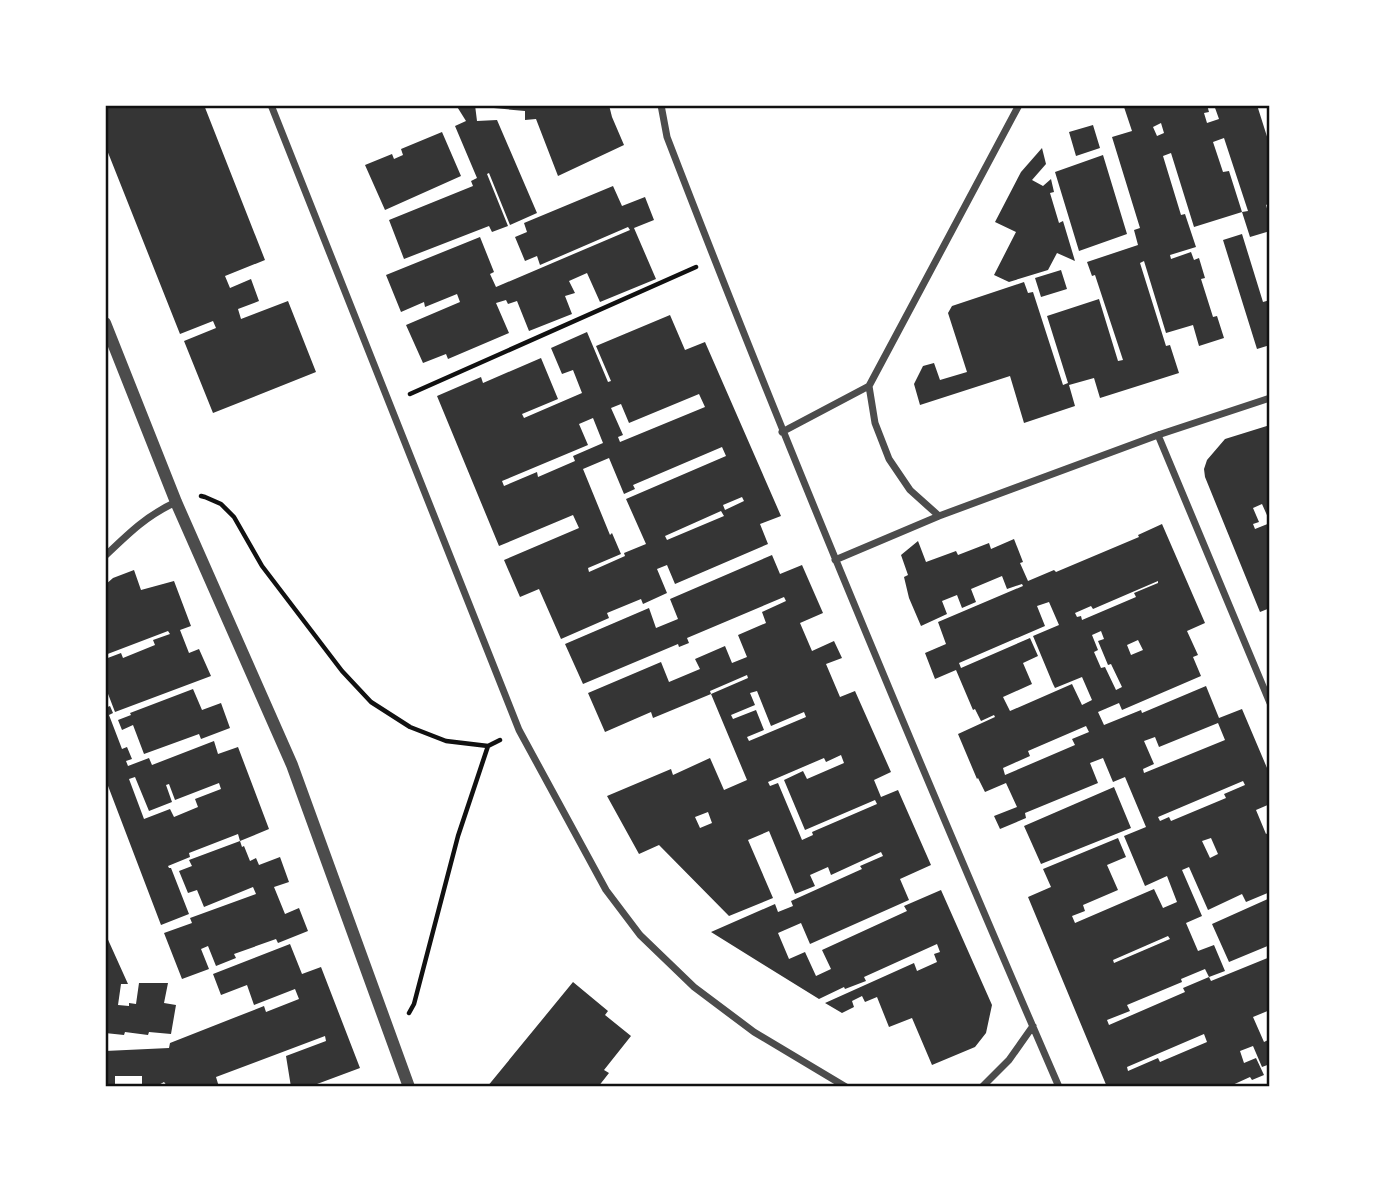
<svg xmlns="http://www.w3.org/2000/svg" width="1375" height="1192" font-family="'Sofia Sans Condensed',sans-serif">
	<rect width="100%" height="100%" fill="#fff"/>
	<path fill="#353535" fill-rule="evenodd" d="M105,105H204L265,260L225,276L230,288L251,279L259,301L238,309L241,319L288,301L316,372L213,413L184,341L216,328L213,321L180,334L105,145Z
		M456,105H475L477,121L497,120L537,213L510,225L489,173L487,174L508,226L492,232L489,226L404,259L389,220L473,186L471,181L477,178L455,126L466,121Z
		M483,105H609L612,117L624,145L558,176L536,119L525,120V111L483,107Z
		M1132,105H1207L1209,112L1204,113L1207,123L1219,119L1214,105H1257L1270,146V203L1266,205L1270,219V231L1250,237L1242,212L1248,211L1224,138L1213,142L1223,172L1229,171L1242,212L1194,227L1171,153L1163,156L1181,215L1185,214L1196,247L1170,255L1171,259L1191,252L1194,260L1199,258L1205,278L1201,279L1213,317L1217,316L1224,338L1199,346L1193,325L1166,333L1144,261L1140,263L1166,346L1170,345L1179,373L1100,398L1094,378L1069,385L1075,406L1024,423L1010,376L920,405L914,384L923,366L934,363L940,380L967,372L948,313L952,306L1024,282L1028,293L1033,292L1063,385L1068,383L1047,316L1099,299L1118,361L1123,360L1095,275L1092,276L1087,262L1138,245L1134,230L1140,228L1112,137L1132,131L1124,107ZM1161,123L1164,133L1157,136L1153,127Z
		M1093,125L1100,148L1076,156L1069,132Z
		M442,132L461,176L385,210L365,165L392,154L394,159L403,155L401,149Z
		M1042,148L1046,164L1032,180L1043,186L1051,179L1054,192L1050,193L1059,223L1063,221L1075,261L1057,253L1048,270L1009,282L994,275L1016,232L995,222L1021,172Z
		M1103,155L1127,234L1079,251L1055,172Z
		M613,186L622,206L645,197L654,220L634,228L656,279L600,302L587,273L569,281L575,293L565,296L572,314L529,331L517,301L508,304L506,300L496,303L509,333L448,359L446,354L423,363L406,325L460,302L457,294L425,307L424,302L401,312L386,275L480,237L494,272L490,274L496,287L630,230L628,227L540,265L537,256L525,261L515,237L527,232L524,223Z
		M1242,234L1263,302L1270,300V345L1257,349L1223,240Z
		M1061,270L1067,289L1041,297L1035,278Z
		M670,315L685,350L705,342L781,516L760,524L768,544L675,584L667,565L657,569L667,593L643,604L641,599L607,613L609,618L561,639L539,589L520,597L504,560L579,528L573,515L499,546L437,396L481,377L483,383L541,358L558,399L522,414L524,418L582,393L573,370L562,374L551,348L587,332L608,382L611,381L596,346ZM699,394L705,407L620,442L618,437L623,435L611,408L621,404L629,423ZM593,418L603,443L573,456L575,461L538,477L537,472L504,486L502,481L588,445L579,424ZM722,447L726,456L626,499L646,544L624,553L625,556L589,572L588,568L621,554L612,533L610,535L583,469L609,458L624,494L635,489L633,485ZM742,497L744,501L725,510L723,505ZM721,511L724,516L667,540L665,536Z
		M1270,425V522L1262,504L1253,508L1259,522L1253,524L1255,529L1270,523V608L1260,612L1205,477L1204,469L1207,460L1225,439Z
		M1162,524L1205,623L1187,631L1198,655L1193,657L1201,676L1122,710L1119,703L1098,712L1104,725L1141,710L1142,713L1206,686L1219,718L1242,709L1270,775V804L1256,810L1266,834L1270,832V892L1246,902L1242,894L1208,910L1189,867L1182,870L1202,916L1186,923L1198,951L1214,945L1225,971L1209,977L1211,981L1270,957V1010L1253,1017L1264,1042L1270,1039V1064L1262,1067L1253,1046L1240,1051L1244,1063L1256,1058L1264,1075L1252,1080L1250,1077L1228,1087H1107L1028,897L1051,887L1043,869L1118,838L1126,857L1107,865L1118,890L1083,905L1085,911L1072,916L1075,923L1154,889L1163,908L1177,902L1167,876L1145,886L1124,836L1146,827L1125,777L1113,782L1103,758L1090,763L1098,783L1025,813L1026,818L1000,829L994,816L1017,807L1006,783L985,792L978,778L977,779L958,734L995,717L994,715L981,721L975,709L973,710L956,670L935,679L925,653L946,644L938,622L1023,586L1022,584L1007,589L1002,576L971,589L976,602L962,608L957,595L942,601L947,614L921,626L909,598L904,577L908,575L901,555L918,541L926,562L956,551L958,555L989,543L991,549L1014,539L1023,562L1020,563L1028,581L1054,570L1056,572L1139,537L1138,535ZM1158,581V583L1134,593L1136,597L1082,620L1081,616L1077,617L1075,613L1091,606L1093,609ZM1049,602L1059,625L1033,636L1053,684L1055,688L1082,677L1092,700L1082,705L1072,684L1010,711L1003,697L1032,684L1023,663L1038,656L1030,638L961,668L959,663L1045,626L1037,606ZM1101,631L1104,639L1098,641L1108,665L1111,664L1122,687L1116,690L1105,667L1101,668L1094,652L1098,650L1092,635ZM1138,640L1143,650L1131,655L1127,645ZM1218,723L1225,740L1144,773L1143,769L1154,764L1144,741L1155,737L1159,747ZM1086,726L1089,732L1072,739L1075,745L1005,775L1003,768L1030,756L1028,751ZM1243,781L1245,785L1224,794L1226,798L1171,821L1169,817L1160,821L1158,817ZM1211,838L1218,854L1210,858L1202,841ZM1168,936L1170,939L1114,963L1113,960ZM1205,969L1209,977L1183,988L1185,992L1109,1025L1107,1020L1130,1011L1127,1005L1182,982L1181,979ZM1204,1034L1207,1042L1160,1062L1158,1058L1128,1071L1127,1067Z
		M772,555L780,574L802,565L823,613L800,623L812,651L834,641L842,658L826,664L840,697L855,691L891,772L874,780L881,797L898,790L931,865L900,879L909,900L810,944L801,923L778,933L789,959L805,952L816,976L831,969L822,950L907,911L904,906L941,890L992,1005L986,1033L975,1047L932,1065L912,1018L889,1027L877,997L865,1002L862,996L852,1001L854,1007L842,1013L825,1003L914,963L917,971L937,962L934,954L940,952L937,944L864,977L866,981L845,989L844,987L819,999L711,932L775,904L778,912L793,906L791,901L862,869L860,866L883,856L881,852L831,875L828,867L810,875L815,886L795,894L769,831L748,840L773,898L729,916L659,845L639,854L607,796L671,769L673,775L710,758L724,790L747,780L711,694L748,678L747,675L710,691L711,694L653,718L651,712L605,732L588,693L661,662L669,682L700,669L695,659L725,646L732,663L747,657L738,635L766,623L762,612L786,601L784,597L687,638L689,643L679,647L678,644L583,684L565,644L649,608L656,628L678,619L670,599ZM757,691L771,726L804,712L806,717L749,741L747,737L764,730L756,710L733,719L731,715L755,705L750,693ZM841,755L844,763L807,779L803,771L784,780L805,830L875,800L877,804L812,832L813,835L802,840L778,783L770,786L768,782L824,758L826,762ZM708,812L712,823L700,828L695,817Z
		M134,570L141,590L174,581L191,626L180,630L189,653L199,649L211,676L115,712L105,686V659L121,653L123,658L155,645L153,640L170,634L168,631L105,655V585L113,578Z
		M193,689L202,710L221,703L230,728L201,739L199,734L144,754L133,725L122,730L118,720L131,715L130,713Z
		M110,706L113,713L109,715L122,749L127,747L132,759L126,761L128,766L149,758L152,765L214,741L218,754L238,747L269,829L240,841L238,834L189,853L190,857L168,866L169,868H171L189,914L161,925L105,778V708ZM135,777L149,811L172,802L166,785L169,784L175,800L219,783L221,789L195,799L198,807L174,817L170,809L144,819L129,779Z
		M1114,787L1131,828L1041,864L1024,826Z
		M240,841L242,847L244,846L250,861L256,858L259,865L280,857L289,882L274,887L285,914L299,908L308,931L278,943L276,939L234,954L236,958L216,966L208,946L201,949L209,969L182,979L164,933L192,923L190,918L256,894L253,887L204,907L197,890L188,893L179,871L192,866L189,860Z
		M1270,898V945L1229,962L1212,924Z
		M105,933L128,984H121L118,1005L129,1006V1003L136,1004L139,983H168L164,1003L176,1005L171,1034L149,1032L148,1035L125,1032L124,1035L105,1033Z
		M290,944L302,974L321,967L360,1068L309,1087H291L286,1056L326,1041L325,1036L216,1077L219,1087H168L164,1082L155,1087H142V1076H115V1087H105V1051L169,1048L170,1043L264,1006L266,1012L299,999L295,989L254,1005L247,985L221,995L213,974Z
		M573,982L608,1011L605,1015L631,1036L604,1070L609,1073L598,1087H487Z"/>
	<g fill="none" stroke-linecap="round" stroke-linejoin="round">
		<path stroke="#111" stroke-width="4.5" d="M410,394L696,267
			M201,496L205,497L221,504L234,517L262,566L342,671L371,702L410,727L446,741L488,746
			M409,1013L414,1004L458,836L488,746L500,740"/>
		<path stroke="#4c4c4c" stroke-width="7" d="M271,105L519,730L606,890L640,935L694,987L754,1032L846,1087
			M661,105L667,137C790,457 923,773 1059,1087
			M869,386L875,423L889,459L910,490L939,516
			M782,432L869,386L1019,105
			M1158,435L1270,703
			M105,556C129,533 146,516 176,502
			M835,560L939,516L1158,435L1270,398
			M982,1087L1009,1060L1033,1026"/>
		<path stroke="#4c4c4c" stroke-width="12" d="M105,323L176,502L292,765L409,1087"/>
	</g>
	<rect width="1375" height="1192" fill="none" stroke="#ffffff" stroke-width="214"/>
	<rect x="107" y="107" width="1161" height="978" fill="none" stroke="#111" stroke-width="2.5"/>
</svg>
